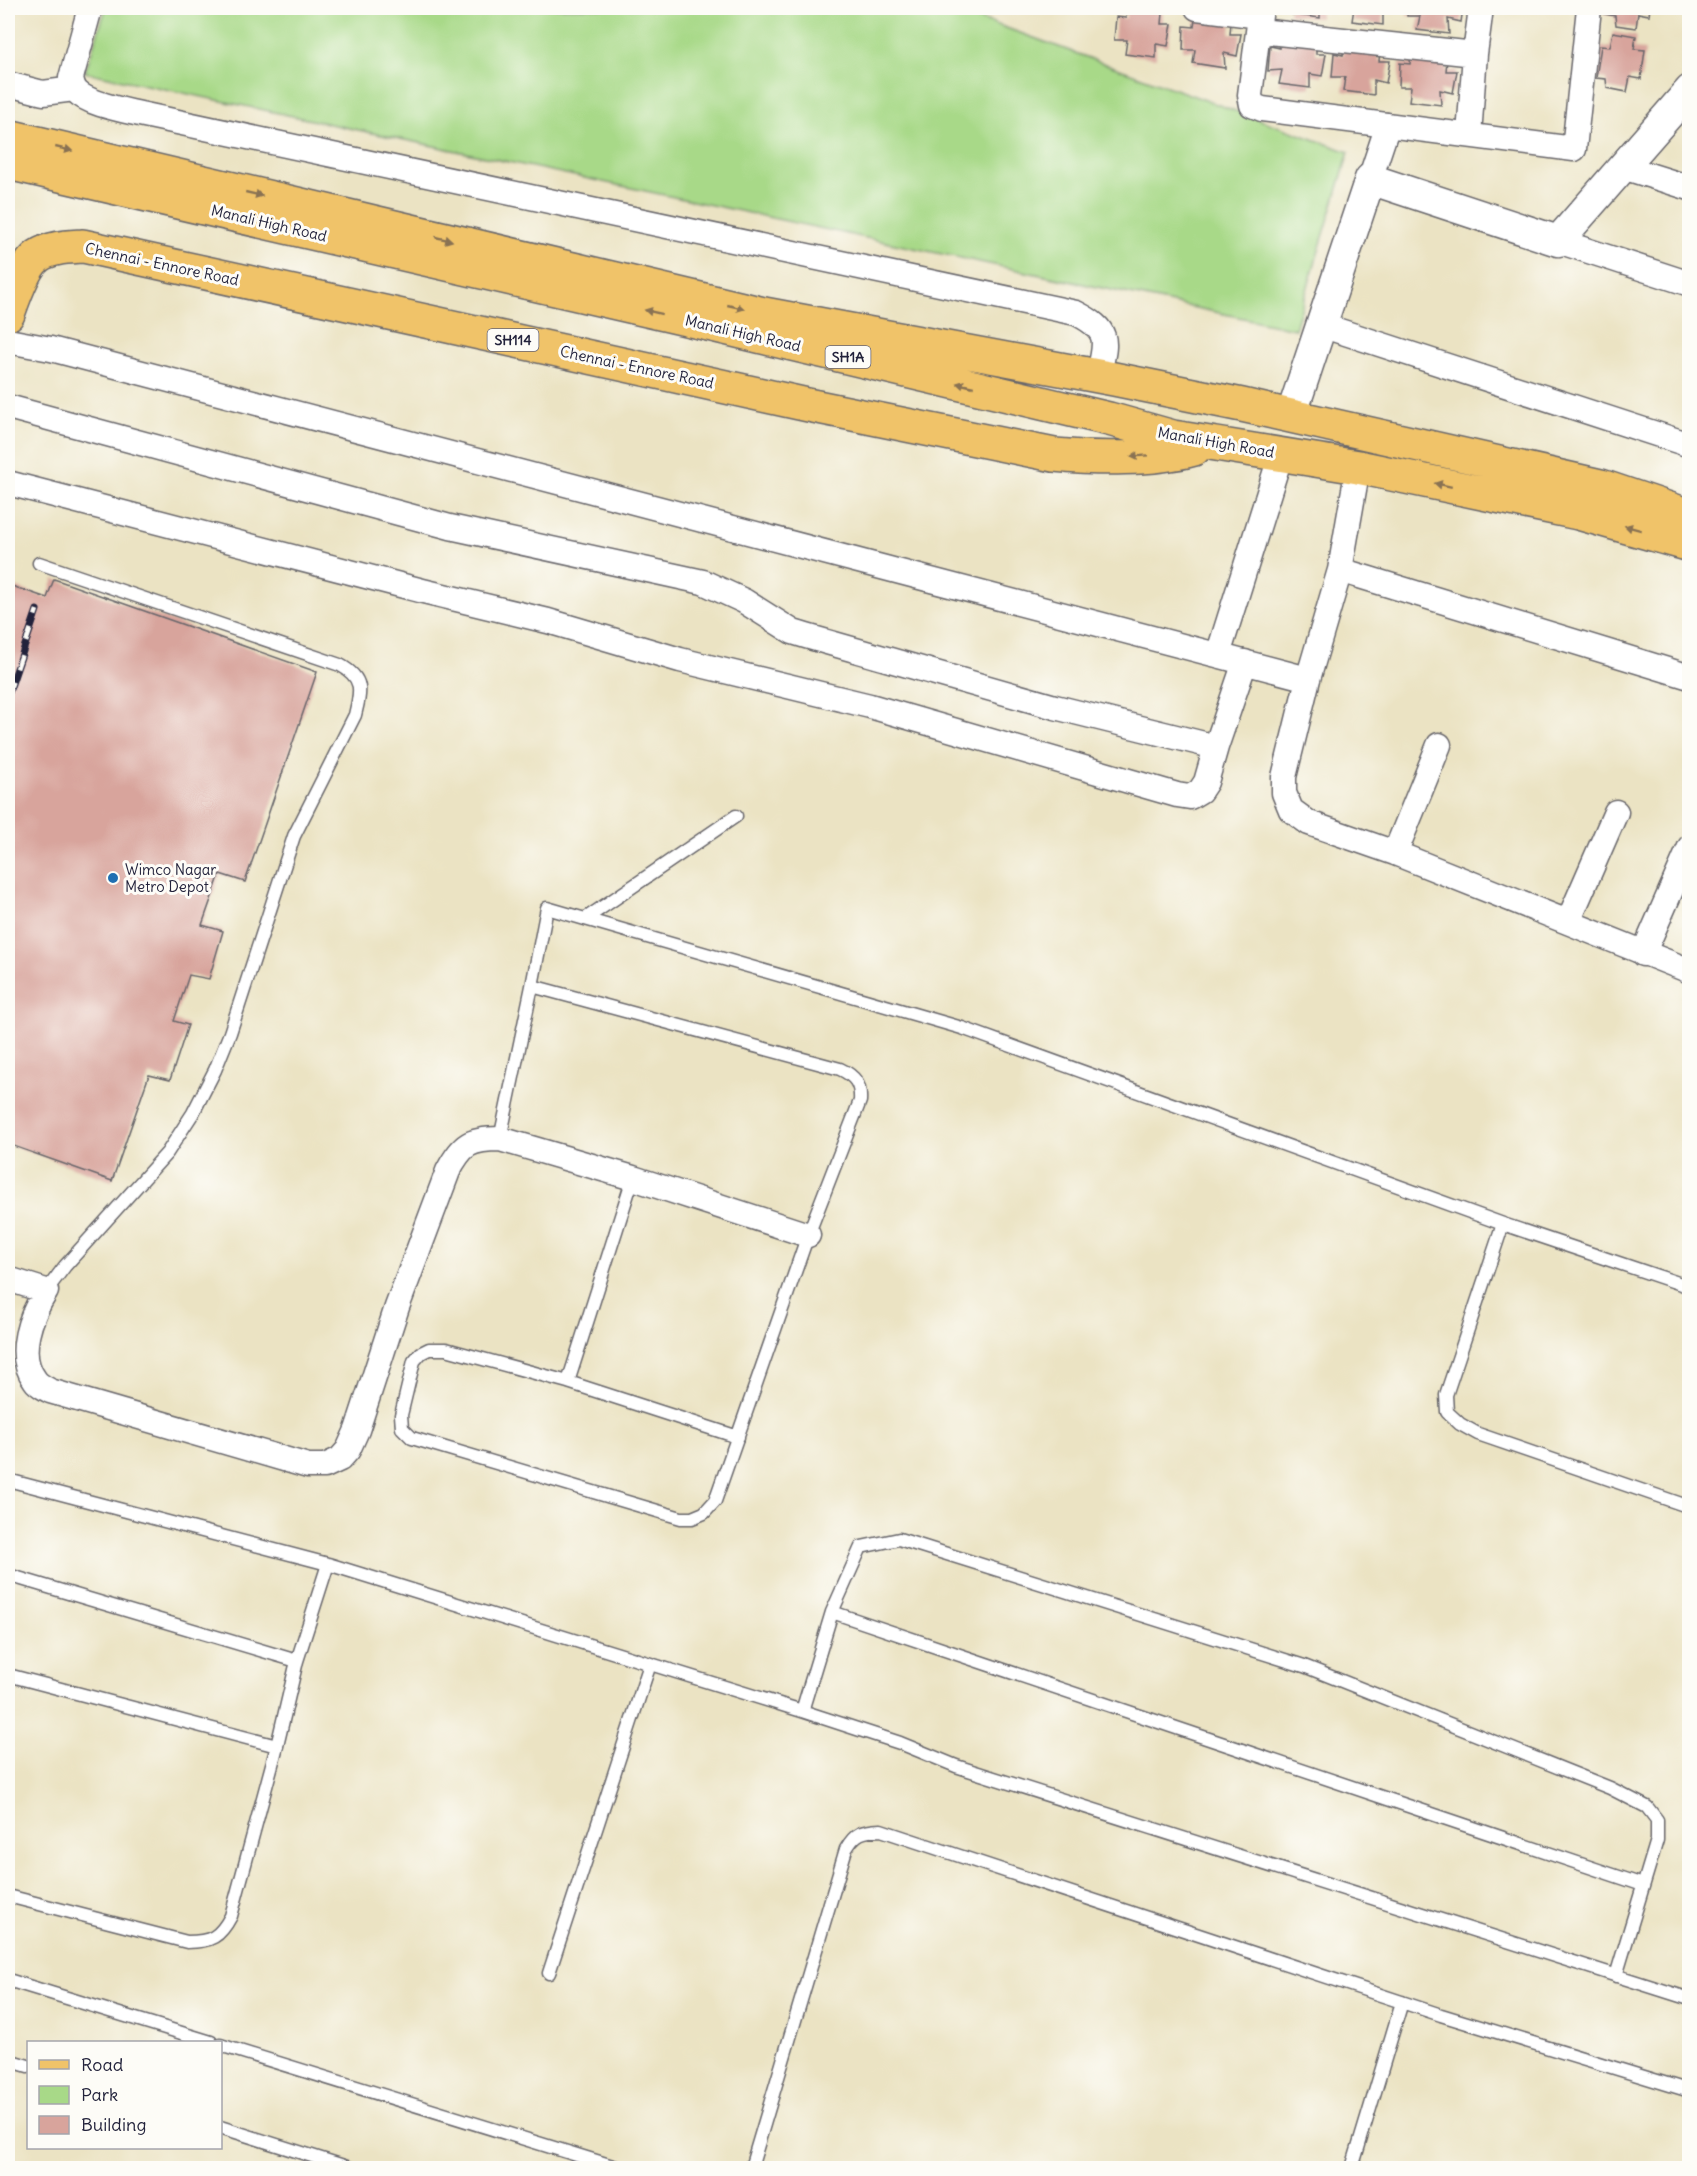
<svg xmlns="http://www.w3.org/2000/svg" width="1697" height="2176" font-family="Delius,sans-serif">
	<rect width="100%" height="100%" fill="#fdfcf7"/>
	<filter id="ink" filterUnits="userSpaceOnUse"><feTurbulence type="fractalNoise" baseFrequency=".0167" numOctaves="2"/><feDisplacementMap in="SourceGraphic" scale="12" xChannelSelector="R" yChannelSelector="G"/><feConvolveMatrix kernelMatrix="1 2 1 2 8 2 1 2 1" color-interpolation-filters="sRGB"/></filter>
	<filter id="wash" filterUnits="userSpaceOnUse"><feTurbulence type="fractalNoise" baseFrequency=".008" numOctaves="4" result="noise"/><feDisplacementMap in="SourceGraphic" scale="24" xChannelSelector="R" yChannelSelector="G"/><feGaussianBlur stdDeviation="1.35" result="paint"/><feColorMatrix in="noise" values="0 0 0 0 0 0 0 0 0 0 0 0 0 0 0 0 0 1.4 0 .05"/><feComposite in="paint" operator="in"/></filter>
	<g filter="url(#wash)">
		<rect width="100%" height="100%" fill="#ebe3c3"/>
		<path fill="#a8d988" stroke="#657e62" stroke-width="1.5" d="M106,8H951L1349,152L1295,329L85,72Z"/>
		<g id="blocks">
			<path fill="#d8a49c" d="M1127,8L1163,13L1162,24H1172L1168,46L1156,44V58L1125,54L1127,40H1114L1116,17L1126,18Z
				M1290,8H1320V18L1289,14Z
				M1354,8H1396L1395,13L1383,10V25L1352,21Z
				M1407,8H1463L1461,22L1448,19L1449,34L1417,30L1420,16H1407Z
				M1605,8H1650L1649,15L1638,13L1636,28L1616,25L1615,16L1604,14Z
				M1195,18L1231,22L1230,34H1241L1237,56L1224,53L1225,68L1193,63L1195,50H1183L1184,26L1194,27Z
				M1613,32L1636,36L1634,49L1645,50L1641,79L1630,77L1627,92L1607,88L1606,79L1596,78L1601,46L1610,47Z
				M1281,38L1316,43V54H1326L1322,76L1310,74V88L1279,84L1282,70L1268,71L1270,46L1280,48Z
				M1345,45L1380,50L1379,61H1390L1386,83L1374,80V95L1343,91L1345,77H1332L1334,53L1343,55Z
				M1411,55L1447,60L1446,71H1457L1453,93L1440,90L1441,105L1409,101L1411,87H1399L1400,63L1410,64Z
				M54,579L317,672L245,882L220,874L202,925L223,931L209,979L189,975L174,1021L188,1025L170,1080L149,1075L112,1181L8,1144V606L9,602L8,590L9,585L47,598Z"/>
		</g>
	</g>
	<g filter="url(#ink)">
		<use href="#blocks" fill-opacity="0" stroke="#68666b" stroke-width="1.5"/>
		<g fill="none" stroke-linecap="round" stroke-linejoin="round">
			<g stroke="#68666b" stroke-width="15">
				<path id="service" d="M39,563L340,665C364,678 361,691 355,715L294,836L230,1033L215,1070L193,1113L167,1153L65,1266L46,1291
					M585,919L736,816
					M532,986L547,908L962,1028L1503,1224L1690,1287
					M500,1139L532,986L840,1069C855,1076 861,1084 860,1101L808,1235L715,1501L704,1513L692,1518H681L412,1438L402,1428L401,1415L414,1361L421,1353L429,1349H446L568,1382
					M633,1178L568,1382L738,1437
					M1503,1224L1446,1395L1447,1412L1460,1424L1478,1434L1690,1507
					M8,1480L328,1564L802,1711L900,1743L956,1766L1690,1999
					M8,1575L297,1661
					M832,1612L1643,1885
					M8,1675L277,1746
					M802,1711L832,1612L861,1547L899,1539L1304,1666L1610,1788L1647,1807L1657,1820V1840L1616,1976
					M8,1896L187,1942C211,1942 220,1937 231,1916L277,1746L297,1661L328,1564
					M549,1973L650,1664
					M8,1980L211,2042
					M220,2045L619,2168
					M8,2060L28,2066
					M220,2127L350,2168
					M751,2168L846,1849C856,1832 862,1831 881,1830L1441,2015L1690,2091
					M1352,2168L1402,2002"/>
			</g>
			<g stroke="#68666b" stroke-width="27">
				<path id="minor" d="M90,8L71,78C72,83 73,87 76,91C88,104 123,110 140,114L1076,313C1112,331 1106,342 1098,377
					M1197,8L1260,16
					M1261,8L1250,95L1252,105L1262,109L1574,149L1589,8
					M1259,31L1475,54
					M8,84L43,93L74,89
					M1469,135L1475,54L1481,8
					M1623,167L1690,188
					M1370,179L1388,125
					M1558,241L1690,284
					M1321,325L1690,445
					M8,341L51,349L1308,679
					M8,407L450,527L703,582L744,601L793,632L806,636L1055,707L1216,747
					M1358,467L1340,570L1308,679L1284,777V793L1291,810L1309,823L1395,853L1690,971
					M8,483L423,591L548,621L680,660L870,706L1177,795L1190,797L1200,791L1206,782L1216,747L1245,662
					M1340,570L1690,677
					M1218,655L1281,454
					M1395,853L1439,745
					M1568,922L1616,812
					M1643,954L1690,847
					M8,1279L46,1291C31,1315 15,1354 35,1380C38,1385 45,1388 50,1391L308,1466H325L340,1459L348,1450L357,1430L397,1307L448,1171C462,1144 470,1139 500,1139L633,1178L808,1235"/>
			</g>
			<g stroke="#68666b" stroke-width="33">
				<path id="tertiary" d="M1291,416L1370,179L1558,241L1690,90"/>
			</g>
			<g stroke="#68666b" stroke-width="36">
				<path id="primary" d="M8,136L764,314L1114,379L1242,405L1601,486L1690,516
					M8,163L712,325L1109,419L1173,437L1358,467L1578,513L1690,545
					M8,314C14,297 24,266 38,256C51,247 69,247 83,246L808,405L1054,455C1096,459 1153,460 1194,449"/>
			</g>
			<use href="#service" stroke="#fff" stroke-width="12"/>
			<use href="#minor" stroke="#fff" stroke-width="24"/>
			<use href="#tertiary" stroke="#fff" stroke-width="30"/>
			<use href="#primary" stroke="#f0c369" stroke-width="33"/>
			<g stroke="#22223b" stroke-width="7">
				<path id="rail" d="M8,695L37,610"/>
			</g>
			<use href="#rail" stroke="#fdfcf7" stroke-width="4.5" stroke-dasharray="14" stroke-linecap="butt"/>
		</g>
		<defs><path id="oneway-solid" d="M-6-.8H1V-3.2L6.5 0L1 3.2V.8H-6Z" transform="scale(1.5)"/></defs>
		<g fill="#897252">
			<use href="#oneway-solid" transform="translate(64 149) rotate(13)"/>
			<use href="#oneway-solid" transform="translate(254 194) rotate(13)"/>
			<use href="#oneway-solid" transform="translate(444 239) rotate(13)"/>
			<use href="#oneway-solid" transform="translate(736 307) rotate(13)"/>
			<use href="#oneway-solid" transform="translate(653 312) rotate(-167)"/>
			<use href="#oneway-solid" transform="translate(965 385) rotate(-167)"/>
			<use href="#oneway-solid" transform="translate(1139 456) rotate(176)"/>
			<use href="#oneway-solid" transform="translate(1443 485) rotate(-168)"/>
			<use href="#oneway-solid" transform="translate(1633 528) rotate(-165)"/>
		</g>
	</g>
	<circle fill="#1f6fb2" stroke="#fdfcf7" stroke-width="2" cx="113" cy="878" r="6"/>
	<g text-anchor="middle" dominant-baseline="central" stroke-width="6" stroke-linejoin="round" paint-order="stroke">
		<g fill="#fdfcf7" stroke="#646373" stroke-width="1.5">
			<rect x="487.5" y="329" width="51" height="22" rx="4.5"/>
			<rect x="825.5" y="346" width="45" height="22" rx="4.5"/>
		</g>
		<g font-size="14" font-weight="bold" fill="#22223b">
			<text x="513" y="340">SH114</text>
			<text x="848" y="357">SH1A</text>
		</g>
		<g font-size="15" fill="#22223b" stroke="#fdfcf7">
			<text transform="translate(269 223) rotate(13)">Manali High Road</text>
			<text transform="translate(162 264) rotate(12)">Chennai - Ennore Road</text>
			<text transform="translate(743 333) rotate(13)">Manali High Road</text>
			<text transform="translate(637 367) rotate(12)">Chennai - Ennore Road</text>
			<text transform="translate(1216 442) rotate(10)">Manali High Road</text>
		</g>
		<g font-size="15" fill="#22223b" stroke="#fdfcf7" text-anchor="start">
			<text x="125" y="869">Wimco Nagar<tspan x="125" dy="17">Metro Depot</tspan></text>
		</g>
	</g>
	<rect width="1697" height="2176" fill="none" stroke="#fdfcf7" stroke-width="30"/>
	<rect x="27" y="2041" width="195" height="108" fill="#fdfcf7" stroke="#a5a5ac" stroke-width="1.5"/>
	<rect x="39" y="2060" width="30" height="9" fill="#f0c369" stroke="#a5a5ac" stroke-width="1.5"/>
	<text x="81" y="2071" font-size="18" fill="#22223b">Road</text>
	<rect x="39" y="2086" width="30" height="18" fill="#a8d988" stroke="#a5a5ac" stroke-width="1.5"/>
	<text x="81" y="2101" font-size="18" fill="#22223b">Park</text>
	<rect x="39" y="2116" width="30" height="18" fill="#d8a49c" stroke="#a5a5ac" stroke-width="1.5"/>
	<text x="81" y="2131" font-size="18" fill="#22223b">Building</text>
</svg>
